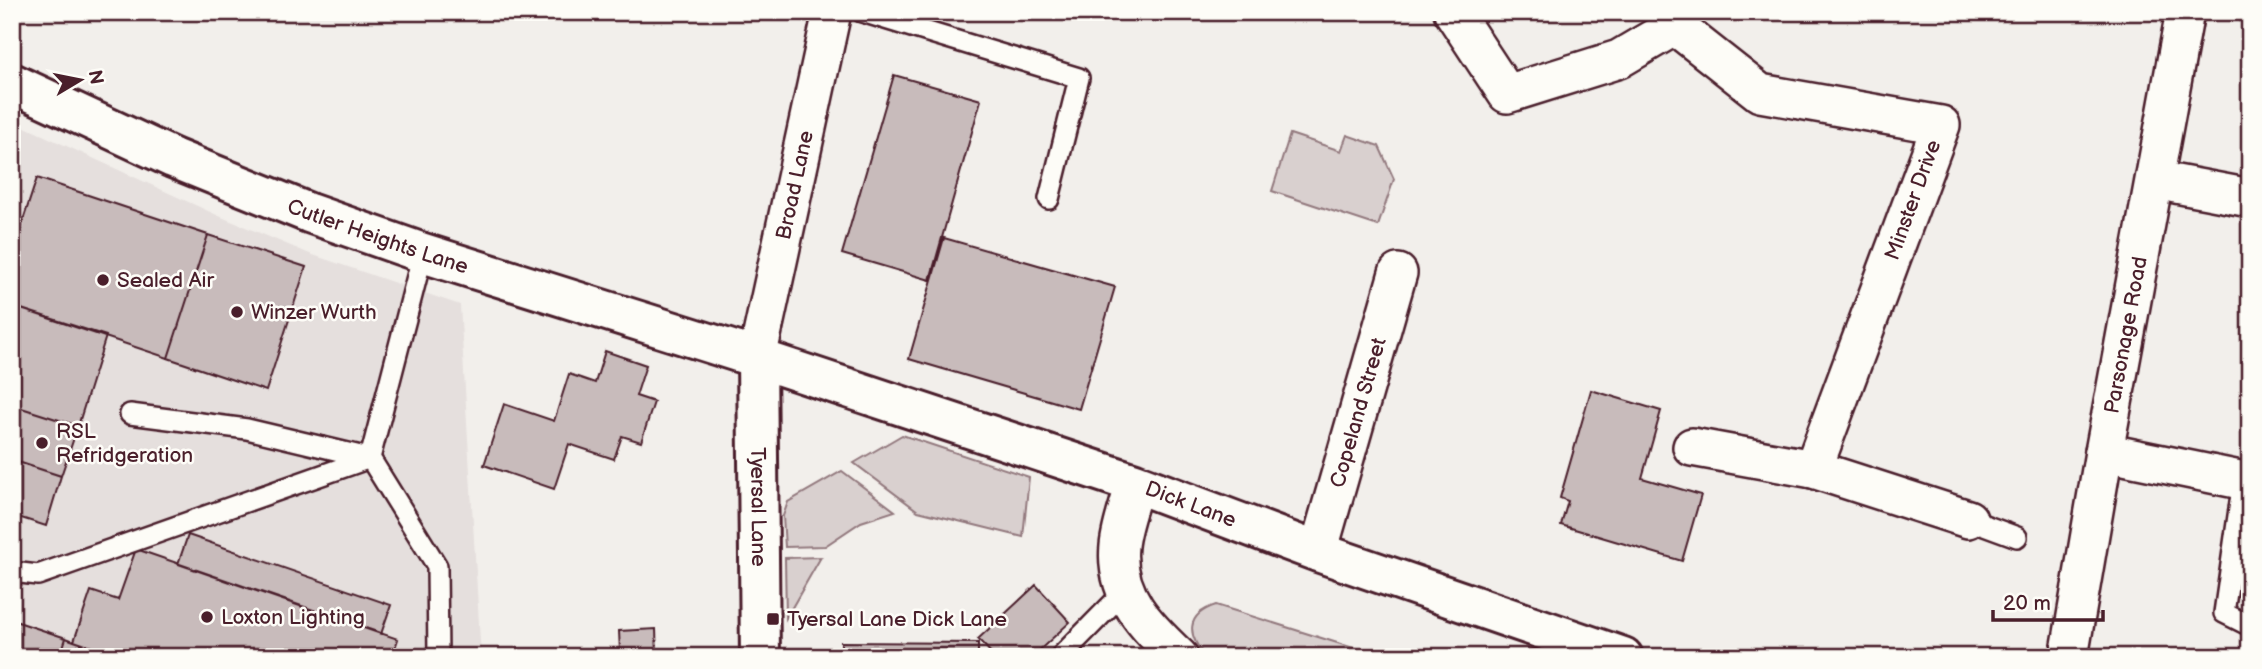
<svg xmlns="http://www.w3.org/2000/svg" width="2262" height="669" font-family="'Balsamiq Sans',sans-serif">
	<rect width="100%" height="100%" fill="#f2efeb"/>
	<filter id="ink" filterUnits="userSpaceOnUse"><feTurbulence type="fractalNoise" baseFrequency=".0143" numOctaves="2"/><feDisplacementMap in="SourceGraphic" scale="14" xChannelSelector="R" yChannelSelector="G"/><feConvolveMatrix kernelMatrix="1 2 1 2 8 2 1 2 1" color-interpolation-filters="sRGB"/></filter>
	<g filter="url(#ink)">
		<path fill="#e5dfdd" d="M12,121L219,216L310,254L460,305L481,657H12Z"/>
		<path fill="#d9d0cf" stroke="#92787d" stroke-width="2" d="M1290,134L1341,151L1347,135L1379,146L1394,179L1378,226L1272,191Z
			M902,435L1029,477L1023,537L918,511L854,463Z
			M842,471L895,511L861,522L825,546L785,547L783,516L788,502Z
			M821,557L786,618L785,558Z
			M1216,605L1382,657H1206C1187,635 1185,615 1216,605Z"/>
		<path fill="#c8bbbb" stroke="#4a1f2b" stroke-width="2" d="M894,75L981,100L930,280L842,254Z
			M37,178L208,235L168,358L12,306V254Z
			M208,235L306,267L266,391L168,358Z
			M944,238L1115,287L1079,409L909,359Z
			M12,306L106,336L78,426L12,405Z
			M605,351L646,365L636,396L654,402L641,442L622,436L614,459L569,444L554,489L484,465L504,404L554,421L569,374L595,383Z
			M1591,390L1661,411L1642,478L1701,495L1682,561L1561,525L1568,501L1560,498Z
			M12,405L78,426L61,476L12,460Z
			M12,460L61,476L46,526L12,515Z
			M188,535L391,605L381,634L178,564Z
			M136,549L398,639L392,657H121L74,641L91,591L118,600Z
			M1036,585L1070,622L1032,657H995L978,639Z
			M12,620L66,638L60,657H12Z
			M656,629L657,657H629L628,651L620,652L619,631Z
			M66,638L74,641L121,657H60Z
			M841,642L978,643V657H841Z"/>
		<g fill="none" stroke-linecap="round" stroke-linejoin="round">
			<g stroke="#4a1f2b" stroke-width="24">
				<path id="service" d="M862,12L1079,78L1049,199
					M423,253L370,458L437,566L438,657
					M130,414L247,429L369,458
					M2243,481L2224,613L2250,626
					M1968,519L2017,537
					M12,572L38,575L370,458
					M1060,657L1125,591"/>
			</g>
			<g stroke="#4a1f2b" stroke-width="42">
				<g id="minor">
					<path d="M1453,12L1507,94L1619,59L1675,26L1683,12"/>
					<path d="M1675,26L1760,93L1941,125L1813,469"/>
					<path d="M2155,180L2250,198"/>
					<path id="s1" d="M757,358L832,12"/>
					<path d="M1692,447L1813,469L1968,519"/>
					<path d="M2104,452L2250,482"/>
					<path d="M1135,483C1130,503 1121,525 1119,546C1114,595 1147,627 1179,657"/>
					<path id="s2" d="M1318,552L1398,273"/>
					<path id="s3" d="M2069,657L2104,452L2185,12"/>
				</g>
			</g>
			<g stroke="#4a1f2b" stroke-width="44">
				<g id="tertiary">
					<path id="s4" d="M12,83L173,158L309,213L423,253L757,358L1135,483L1318,552L1623,657"/>
					<path id="s5" d="M757,358L760,657"/>
				</g>
			</g>
			<use href="#service" stroke="#fdfcf7" stroke-width="19"/>
			<use href="#minor" stroke="#fdfcf7" stroke-width="37"/>
			<use href="#tertiary" stroke="#fdfcf7" stroke-width="38"/>
		</g>
	</g>
	<g fill="#4a1f2b" stroke="#fdfcf7" stroke-width="2.5">
		<circle cx="103" cy="280" r="7"/>
		<circle cx="237" cy="312" r="7"/>
		<circle cx="42" cy="443" r="7"/>
		<circle cx="207" cy="617" r="7"/>
		<rect x="766" y="612" width="14" height="14" rx="3.5"/>
	</g>
	<g text-anchor="middle" dominant-baseline="central" stroke-width="5" stroke-linejoin="round" paint-order="stroke">
		<g font-size="21" fill="#4a1f2b" stroke="#fdfcf7">
			<text stroke="none"><textPath href="#s1" startOffset="177">Broad Lane</textPath></text>
			<text transform="translate(1913 200) rotate(-70)">Minster Drive</text>
			<text stroke="none"><textPath href="#s4" startOffset="397">Cutler Heights Lane</textPath></text>
			<text stroke="none"><textPath href="#s3" startOffset="327">Parsonage Road</textPath></text>
			<text stroke="none"><textPath href="#s2" startOffset="145">Copeland Street</textPath></text>
			<text stroke="none"><textPath href="#s4" startOffset="1253">Dick Lane</textPath></text>
			<text stroke="none"><textPath href="#s5" startOffset="149">Tyersal Lane</textPath></text>
		</g>
		<g font-size="21" fill="#4a1f2b" stroke="#fdfcf7" text-anchor="start">
			<text x="117" y="280">Sealed Air</text>
			<text x="251" y="312">Winzer Wurth</text>
			<text x="56" y="431">RSL<tspan x="56" dy="24">Refridgeration</tspan></text>
			<text x="221" y="617">Loxton Lighting</text>
			<text x="787" y="619">Tyersal Lane Dick Lane</text>
		</g>
	</g>
	<rect width="2262" height="669" fill="none" stroke="#fdfcf7" stroke-width="42"/>
	<rect x="21" y="21" width="2220" height="627" fill="none" stroke="#4a1f2b" stroke-width="2.5" filter="url(#ink)"/>
	<g transform="translate(80 80) rotate(80)" stroke="#fdfcf7" stroke-width="5" paint-order="stroke">
	<path d="M0-5L12 26L0 18L-12 26Z" fill="#4a1f2b"/>
	<text y="-10" font-size="19" font-weight="bold" text-anchor="middle" fill="#4a1f2b">N</text>
	</g>
	<path d="M1993 610v10h110v-10" fill="none" stroke="#4a1f2b" stroke-width="3.5"/>
	<text x="2003" y="610" font-size="21" fill="#4a1f2b" stroke="#fdfcf7" stroke-width="5" paint-order="stroke">20 m</text>
</svg>
